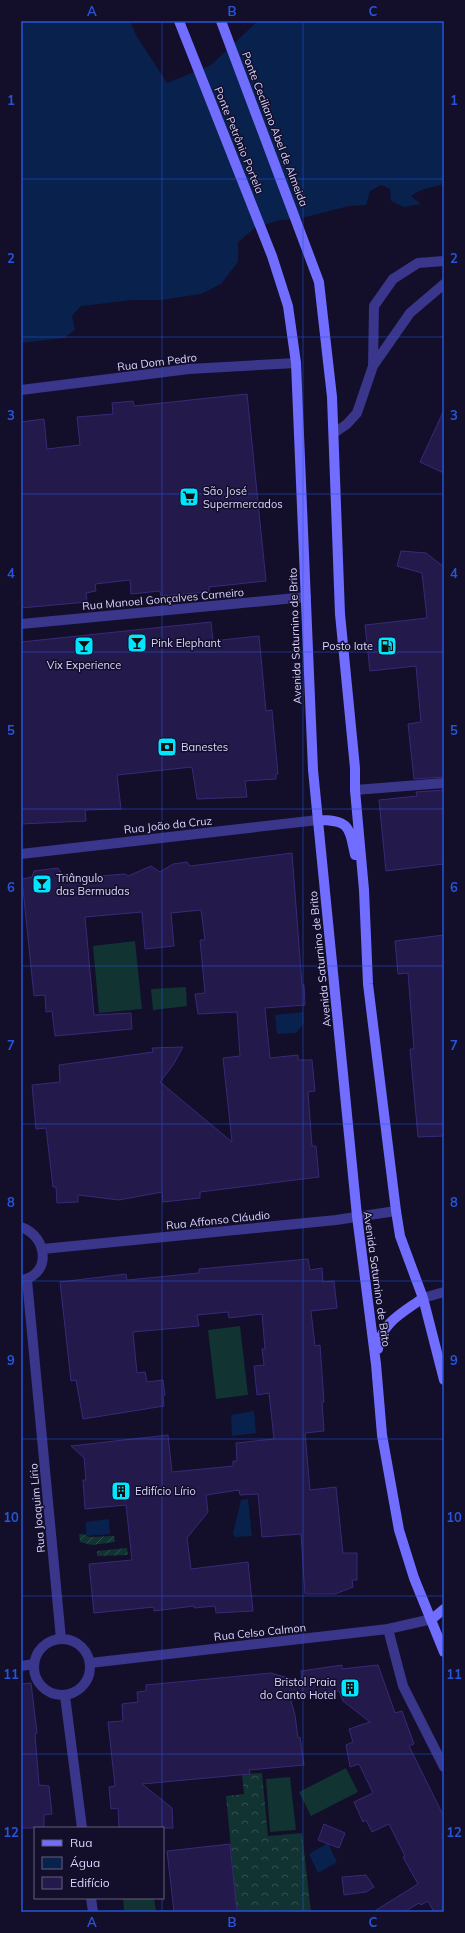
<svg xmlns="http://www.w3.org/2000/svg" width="465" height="1933" font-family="Mulish,sans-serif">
	<defs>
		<pattern id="forest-crowns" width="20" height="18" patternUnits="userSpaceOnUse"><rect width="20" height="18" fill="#113332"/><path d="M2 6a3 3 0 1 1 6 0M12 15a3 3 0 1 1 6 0" fill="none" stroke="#335051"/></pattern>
		<pattern id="garden-furrows" width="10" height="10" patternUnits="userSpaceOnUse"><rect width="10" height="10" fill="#113332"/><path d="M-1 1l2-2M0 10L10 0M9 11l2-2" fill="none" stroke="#335051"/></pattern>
	</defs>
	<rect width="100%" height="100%" fill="#130e29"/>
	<path fill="url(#forest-crowns)" d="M262,1773L268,1836L302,1833L311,1912H237L226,1796L244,1794L242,1774Z"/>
	<path fill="url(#garden-furrows)" d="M79,1534H83L90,1537L114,1536L115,1542L92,1545L80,1542Z
		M127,1548L128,1555L97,1556V1551Z"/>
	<path fill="#113332" d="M135,941L142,1009L99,1013L93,946Z
		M186,987L187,1006L153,1010L151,989Z
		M240,1326L248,1395L216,1399L208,1330Z
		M346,1768L358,1792L311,1816L299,1792Z
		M290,1777L296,1830L270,1832L266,1779Z
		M123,1898H154L156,1912H124Z"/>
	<path fill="#09224d" d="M21,21H130L136,35L167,83L211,65L258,21H444V184L421,190L411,196L421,204L404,207L391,201L390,189L381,185L370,191L366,205L349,206L298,219L280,220L255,228L238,242V262L221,284L201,294L161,300H132L81,306L72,316L75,330L64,338L21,343Z
		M303,1012L304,1023L296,1033L277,1034L275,1015Z
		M254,1411L256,1433L232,1436L231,1415Z
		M248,1499L252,1536L235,1537L233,1534L241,1500Z
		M109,1519L110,1534L86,1536V1522Z
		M328,1843L337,1862L318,1873L309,1854Z"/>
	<path fill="#23194b" stroke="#392978" d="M247,394L266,581L209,587V592L161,596L160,591L131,594L130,580L95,584L96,591L86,593L87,602L21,608V422L44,419L47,449L80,445L77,417L113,414L112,403L133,401L134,406Z
		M444,410V473L420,462Z
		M401,551L426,553L444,567V777L414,779L408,724L421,722L416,666L370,671L365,625L427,618L422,573L397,566Z
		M211,622L213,641L259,636L266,711L272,710L278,774H276V779L245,781L247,797L197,799L192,767L117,775L121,809L85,810L86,821L21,824V642Z
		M444,790V864L386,871L379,800L417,796L416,792Z
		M292,853L302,985H304L305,1005L265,1008L270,1058L298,1055V1060H312L315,1091L308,1092L312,1146H316L319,1177L200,1192V1198L163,1202L162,1192L119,1200L78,1195V1202L57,1203L56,1187H53L46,1128L36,1129L32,1085L60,1082L59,1065L153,1052L152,1048L183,1047L173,1065L160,1082L232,1142L223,1058L240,1056L237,1012L198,1014L195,994L205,993L200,940H205L201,910L171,913L174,946L145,949L142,912L85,917L94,1015L131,1013L132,1029L55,1036L52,1011L46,1012L45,995L34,996L22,879L32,877L34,871L58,868L62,874H74V878L125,874L128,876L151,866L160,872L173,864L187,862L190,866Z
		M444,935V1136L418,1137L410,1049H414L408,973L398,974L395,941Z
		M308,1259L310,1270L322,1268L323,1282L334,1281L337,1308L311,1311L315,1346L320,1345L324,1402H322L324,1431L305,1433L310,1490L336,1487L343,1553H357V1580H352L353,1587L335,1594H305L301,1534L262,1537L258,1494L240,1495L239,1490L206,1495L208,1512L187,1538L191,1569L248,1562L253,1611L216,1613L215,1606L194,1608V1606L154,1611V1607L94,1613L89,1564L132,1560L126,1505L85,1509L83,1480H86L84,1458L71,1446L168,1435L172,1472L233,1466V1461H237L236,1443L274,1439L269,1393L257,1395L254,1366L264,1365L262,1349H265L262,1314L229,1318L228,1312L197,1315L199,1326L133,1332L137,1373L145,1372L147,1382L163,1380L165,1395L163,1396L164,1406L83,1419L76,1380L71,1381L60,1282L126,1274L127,1280L199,1273V1269Z
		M342,1665V1669L378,1665L395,1713L402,1711L414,1744L409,1746L444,1817V1912H434L428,1901L421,1905L419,1903L404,1912H373L418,1884L403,1857L405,1856L389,1824L372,1832L366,1820L363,1822L354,1802L373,1793L359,1764L350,1767L346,1745L353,1742L349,1729L370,1722L343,1701L339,1691L289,1694L295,1715L298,1738L300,1737L304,1765L249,1770L250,1774L142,1784L172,1808L173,1828H119L118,1808L111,1809L109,1787L115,1786L108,1722L123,1721L122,1704L138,1702L137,1692L146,1691V1685L271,1673L302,1682L301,1671Z
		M31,1683L37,1733L35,1734L39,1785L49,1786L52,1814L44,1815V1828H21V1684Z
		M324,1824L345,1833L339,1848L318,1840Z
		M230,1844L237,1912H174L167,1851Z
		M366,1875L374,1887L366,1892L344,1895L342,1877Z"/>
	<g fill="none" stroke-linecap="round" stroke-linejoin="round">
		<path stroke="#39368b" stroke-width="10" d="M373,366L374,306L393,279L418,263L444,261
			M21,390L189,369L296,363
			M334,433L347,424L357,413L373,366L410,313L444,284
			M21,624L306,597
			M355,790L444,783
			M21,854L318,820
			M27,1280L61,1639
			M423,1298L444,1292
			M388,1629L403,1686L444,1767
			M34 1667a28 28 0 1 1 56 0a28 28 0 1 1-56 0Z
			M90,1663L388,1629L432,1619
			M21,1666L34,1664
			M65,1696L82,1828
			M91,1898L93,1912"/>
		<path stroke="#39368b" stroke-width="10" d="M21,1227C49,1237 51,1276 21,1280
			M43,1249L336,1220L396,1211"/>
		<path stroke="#716dff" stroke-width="10" d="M179,21L272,256L288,306L296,363L313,770L357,1216L376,1364L382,1435L399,1530L414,1578L444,1652
			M221,21L319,282L332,397L340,614L355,768V790L364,890L368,984L396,1211L400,1236L423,1298L444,1380
			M318,820C350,820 349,827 355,855
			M378,1349C380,1323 404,1312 423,1298
			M432,1619L444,1609"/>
	</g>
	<path fill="none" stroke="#2655da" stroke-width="1" stroke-opacity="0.55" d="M162,21V1828M303,21V1912M21,179H444M21,337H444M21,494H444M21,652H444M21,809H444M21,966H444M21,1124H444M21,1281H444M21,1439H444M21,1596H444M21,1754H444M162,1898V1912"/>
	<defs>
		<g id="supermarket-square" transform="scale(1)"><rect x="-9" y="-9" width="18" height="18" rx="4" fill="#02e5ff" stroke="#130e29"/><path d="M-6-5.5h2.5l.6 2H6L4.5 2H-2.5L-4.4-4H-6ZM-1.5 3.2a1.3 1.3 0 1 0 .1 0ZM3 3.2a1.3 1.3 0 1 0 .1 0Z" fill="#111"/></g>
		<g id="bar-square" transform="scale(1)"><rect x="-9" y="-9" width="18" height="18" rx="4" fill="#02e5ff" stroke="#130e29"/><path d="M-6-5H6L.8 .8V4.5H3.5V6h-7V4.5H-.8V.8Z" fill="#111"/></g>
		<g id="fuel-square" transform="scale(1)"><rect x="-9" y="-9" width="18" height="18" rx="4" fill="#02e5ff" stroke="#130e29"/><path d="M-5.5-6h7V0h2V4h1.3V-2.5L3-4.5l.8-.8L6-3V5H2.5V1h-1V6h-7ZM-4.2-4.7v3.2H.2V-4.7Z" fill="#111"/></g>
		<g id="bank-square" transform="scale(1)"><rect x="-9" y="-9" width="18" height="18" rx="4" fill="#02e5ff" stroke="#130e29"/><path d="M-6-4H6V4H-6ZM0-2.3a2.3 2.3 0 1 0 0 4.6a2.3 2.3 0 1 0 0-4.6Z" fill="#111"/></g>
		<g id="building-square" transform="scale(1)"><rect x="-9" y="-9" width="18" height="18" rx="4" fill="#02e5ff" stroke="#130e29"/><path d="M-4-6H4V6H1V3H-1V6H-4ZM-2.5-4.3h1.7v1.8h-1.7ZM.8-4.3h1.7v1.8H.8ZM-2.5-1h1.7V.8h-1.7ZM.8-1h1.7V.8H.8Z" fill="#111"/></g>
	</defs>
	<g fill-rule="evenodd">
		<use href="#supermarket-square" x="189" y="497"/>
		<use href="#bar-square" x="137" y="643"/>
		<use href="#bar-square" x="84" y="646"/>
		<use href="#fuel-square" x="387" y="646"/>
		<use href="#bank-square" x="167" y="747"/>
		<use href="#bar-square" x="42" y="884"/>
		<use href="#building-square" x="121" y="1491"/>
		<use href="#building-square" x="350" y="1688"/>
	</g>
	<g text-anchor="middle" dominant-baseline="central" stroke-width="3" stroke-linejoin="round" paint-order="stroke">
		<g font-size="11" fill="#dad6ff" stroke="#130e29">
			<text transform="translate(275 129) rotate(69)">Ponte Ceciliano Abel de Almeida</text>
			<text transform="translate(239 140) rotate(68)">Ponte Petrônio Portela</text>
			<text transform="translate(157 362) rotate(-7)">Rua Dom Pedro</text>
			<text transform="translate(163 599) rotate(-5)">Rua Manoel Gonçalves Carneiro</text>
			<text transform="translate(295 636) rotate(-92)">Avenida Saturnino de Brito</text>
			<text transform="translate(168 825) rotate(-6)">Rua João da Cruz</text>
			<text transform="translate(320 959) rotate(-96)">Avenida Saturnino de Brito</text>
			<text transform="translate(218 1220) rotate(-6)">Rua Affonso Cláudio</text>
			<text transform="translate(377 1279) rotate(82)">Avenida Saturnino de Brito</text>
			<text transform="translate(37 1508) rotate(-95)">Rua Joaquim Lírio</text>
			<text transform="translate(260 1632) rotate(-6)">Rua Celso Calmon</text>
		</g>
		<g font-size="11" fill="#dad6ff" stroke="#130e29" text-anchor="start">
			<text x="203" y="491">São José<tspan x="203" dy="13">Supermercados</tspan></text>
			<text x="151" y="643">Pink Elephant</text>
			<text x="373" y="646" text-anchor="end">Posto Iate</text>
			<text x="84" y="665" text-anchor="middle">Vix Experience</text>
			<text x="181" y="747">Banestes</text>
			<text x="56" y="878">Triângulo<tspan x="56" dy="13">das Bermudas</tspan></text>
			<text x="135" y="1491">Edifício Lírio</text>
			<text x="336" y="1682" text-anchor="end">Bristol Praia<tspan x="336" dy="13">do Canto Hotel</tspan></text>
		</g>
	</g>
	<rect width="465" height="1933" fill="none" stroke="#130e29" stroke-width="44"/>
	<rect x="34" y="1827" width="130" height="72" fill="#130e29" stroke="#635e7f"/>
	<rect x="42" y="1840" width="20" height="6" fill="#716dff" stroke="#635e7f"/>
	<text x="70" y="1847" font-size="12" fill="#dad6ff">Rua</text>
	<rect x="42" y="1857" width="20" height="12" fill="#09224d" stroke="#635e7f"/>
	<text x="70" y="1867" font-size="12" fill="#dad6ff">Água</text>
	<rect x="42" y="1877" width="20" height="12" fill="#23194b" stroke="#635e7f"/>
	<text x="70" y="1887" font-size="12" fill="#dad6ff">Edifício</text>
	<rect x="22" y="22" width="421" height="1889" fill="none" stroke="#2655da" stroke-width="1.5"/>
	<g font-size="13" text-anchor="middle" font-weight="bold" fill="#2655da">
		<text x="92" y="16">A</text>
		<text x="232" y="16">B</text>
		<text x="373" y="16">C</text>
		<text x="11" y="105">1</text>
		<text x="454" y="105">1</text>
		<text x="11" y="263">2</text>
		<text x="454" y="263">2</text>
		<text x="11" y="420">3</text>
		<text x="454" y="420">3</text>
		<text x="11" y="578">4</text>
		<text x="454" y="578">4</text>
		<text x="11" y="735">5</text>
		<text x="454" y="735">5</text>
		<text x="11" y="892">6</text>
		<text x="454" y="892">6</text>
		<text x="11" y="1050">7</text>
		<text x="454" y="1050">7</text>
		<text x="11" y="1207">8</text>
		<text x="454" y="1207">8</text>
		<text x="11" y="1365">9</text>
		<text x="454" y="1365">9</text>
		<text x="11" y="1522">10</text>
		<text x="454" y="1522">10</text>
		<text x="11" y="1679">11</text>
		<text x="454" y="1679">11</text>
		<text x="11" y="1837">12</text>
		<text x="454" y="1837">12</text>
		<text x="92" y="1927">A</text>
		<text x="232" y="1927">B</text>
		<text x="373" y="1927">C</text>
	</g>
</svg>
